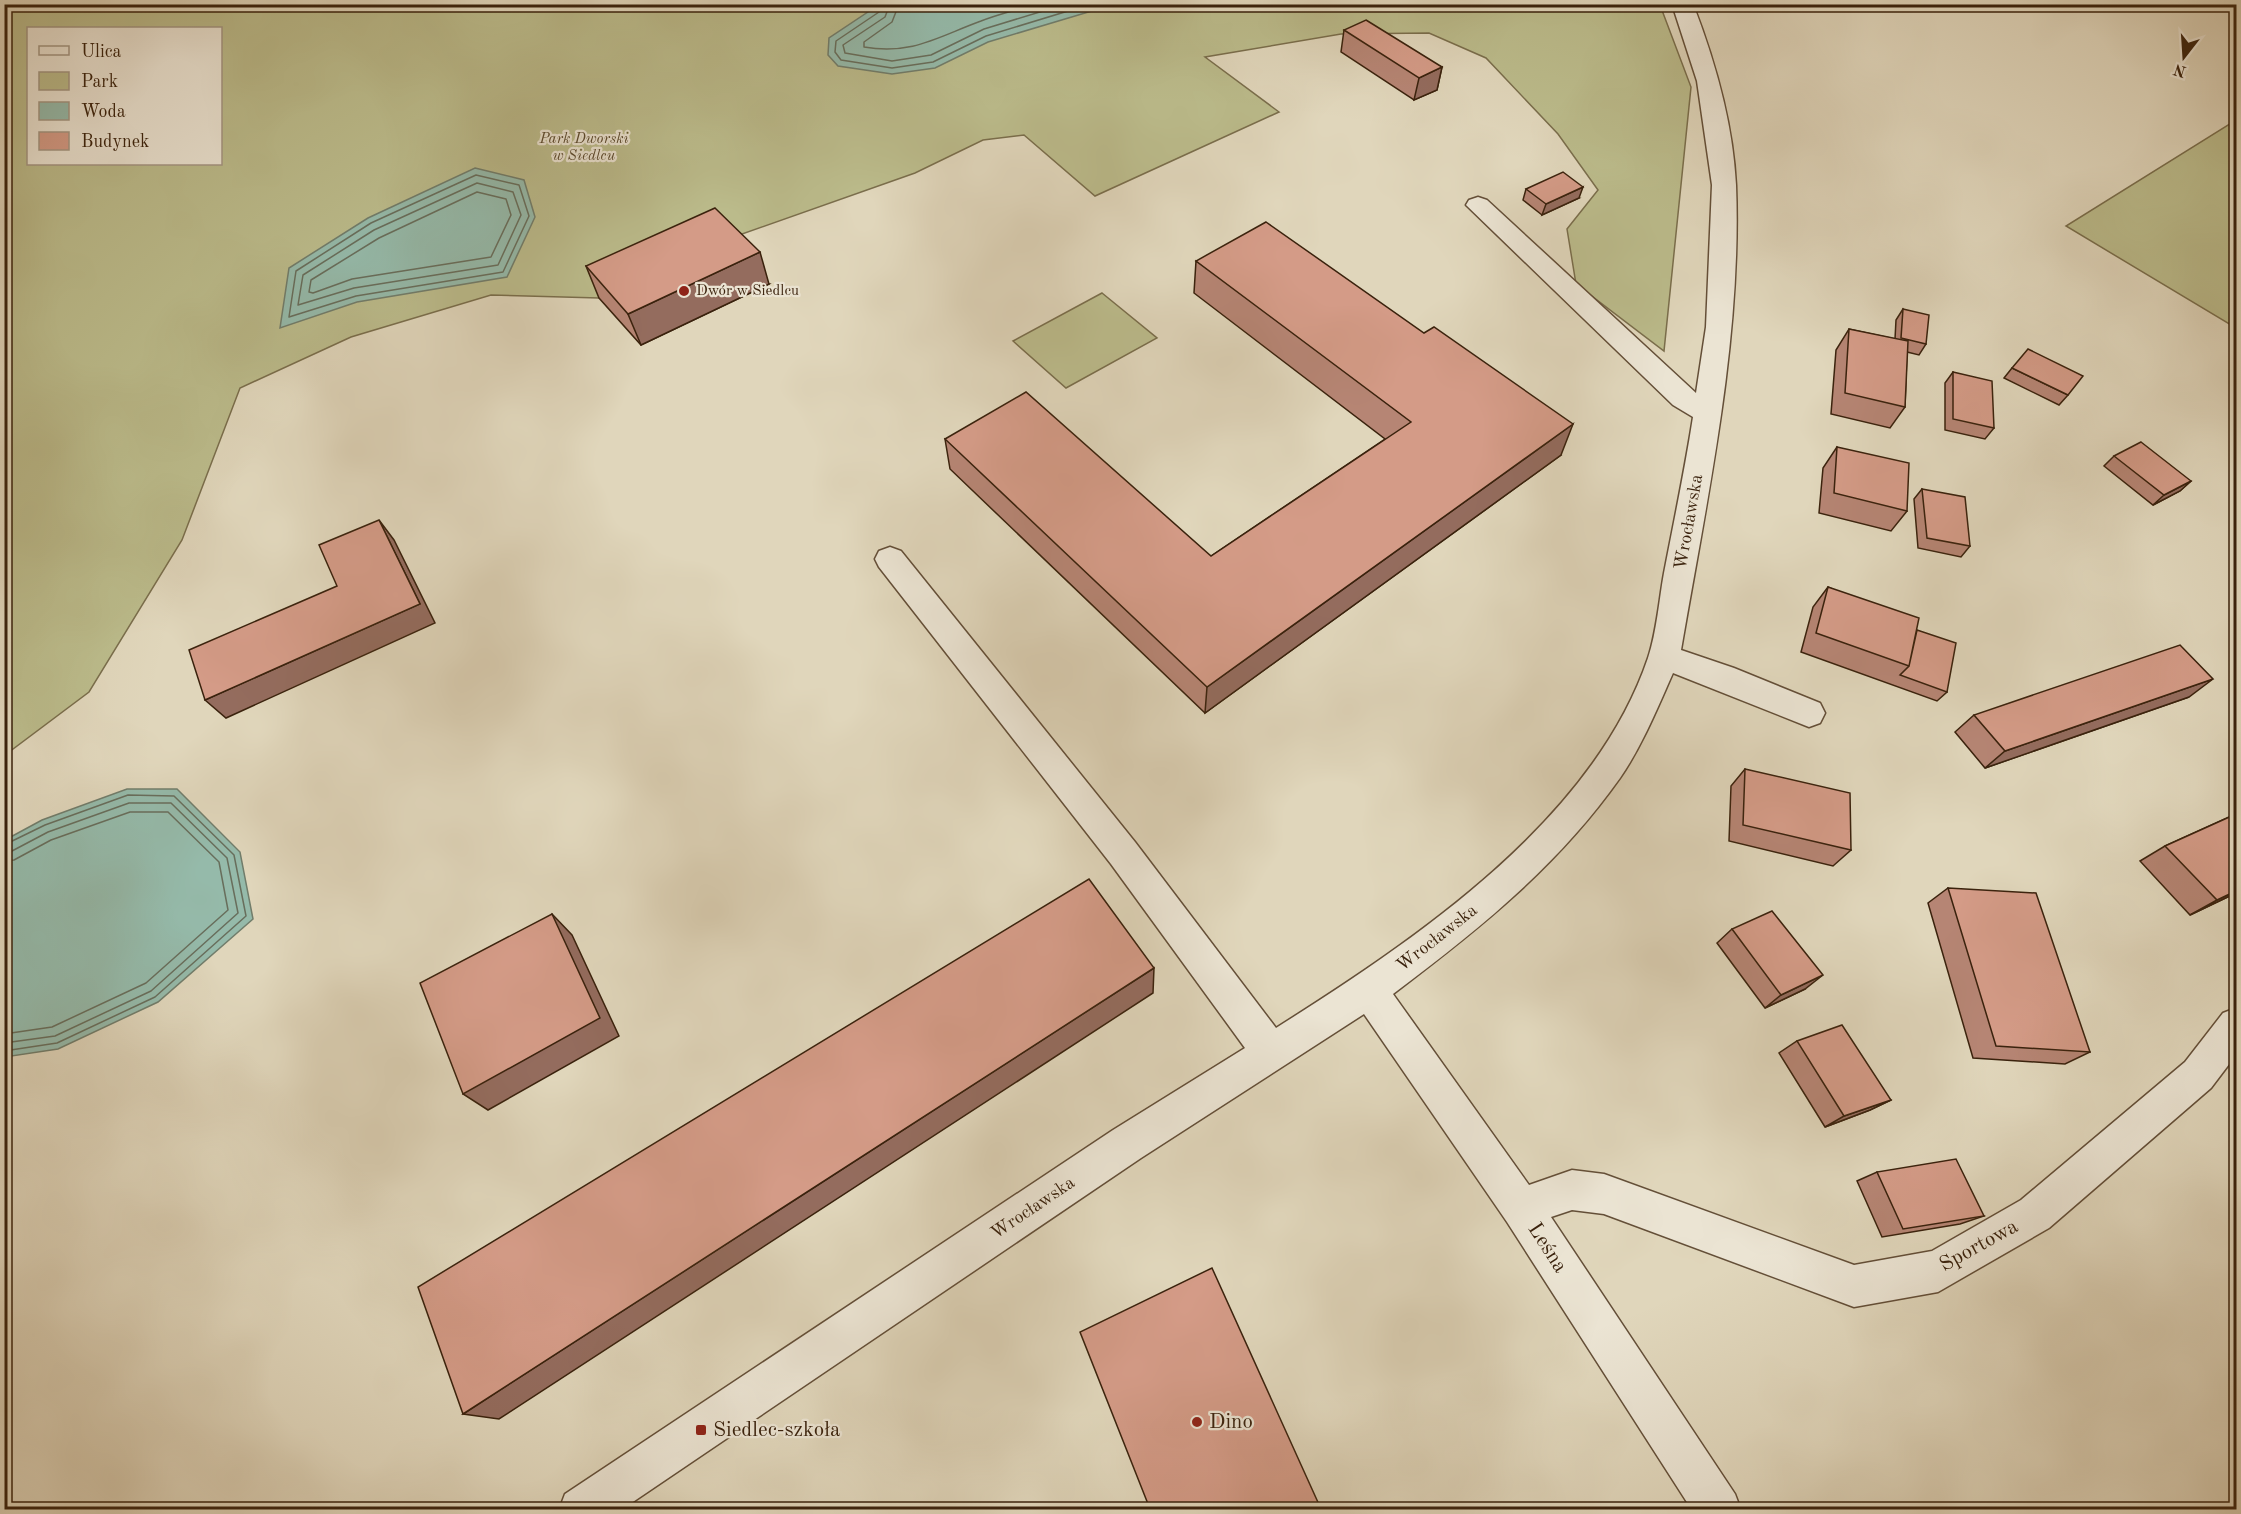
<svg xmlns="http://www.w3.org/2000/svg" width="2241" height="1514" font-family="'Old Standard TT',serif">
	<rect width="100%" height="100%" fill="#e0d6bb"/>
	<filter id="stains"><feTurbulence type="fractalNoise" baseFrequency=".00333" numOctaves="4"/><feColorMatrix values="0 0 0 0 .2 0 0 0 0 .09 0 0 0 0 .02 0 0 0 .5 -.17"/></filter>
	<radialGradient id="worn" r=".72"><stop offset=".6" stop-color="#630" stop-opacity="0"/><stop offset="1" stop-color="#630" stop-opacity=".3"/></radialGradient>
	<path fill="#bbbb8b" stroke="#7a6e4c" stroke-width="1.5" fill-rule="evenodd" d="M5,5H1660L1691,87L1664,351L1576,284L1567,229L1598,190L1558,134L1486,58L1429,33L1341,34L1205,57L1279,112L1095,196L1024,135L983,140L915,173L725,240L599,298L491,295L351,337L240,388L182,540L89,692L5,755ZM28,28H220V164H28Z
		M2236,120V328L2066,226Z
		M1102,293L1157,338L1066,388L1013,341Z"/>
	<path fill="#95baaa" stroke="#717d6b" stroke-width="1.5" d="M880,4H1112V5L988,42L935,68L892,74L838,66L828,55L829,38Z
		M475,168L524,180L535,217L507,277L357,302L280,328L289,268L368,218Z
		M127,789H177L240,852L253,919L158,1002L58,1049L5,1057V840L42,820Z"/>
	<g fill="none" stroke-linecap="round" stroke-linejoin="round">
		<path stroke="#686e5c" stroke-width="1.5" d="M882,4L879,12L836,41L835,52L841,60L892,68L933,62L986,36L1091,4
			M890,4L885,17L843,45L845,53L892,61L931,55L984,29L1066,4
			M899,4L892,22L864,42V47C913,55 937,37 981,21C998,14 1017,10 1035,4
			M476,175L519,185L529,216L503,272L356,296L289,317L296,271L371,223Z
			M477,183L513,192L521,215L498,265L354,288L298,305L303,275L374,230Z
			M477,192L506,199L511,215L491,257L352,279L313,293L309,292L311,280L379,238Z
			M4,845L45,825L128,795L174,796L234,855L246,916L155,997L57,1043L4,1051
			M4,852L12,851L48,832L129,803H171L227,858L238,913L151,991L55,1036L4,1043
			M4,861L14,860L51,840L130,812H168L219,862L228,910L146,983L52,1027L4,1034"/>
		<g stroke="#644f38" stroke-width="3">
			<path id="minor" d="M1672,4H1693C1715,61 1733,123 1736,185C1742,340 1707,498 1681,650L1734,668L1820,703L1825,713L1820,723L1809,727L1673,673C1657,709 1642,746 1620,778C1557,867 1479,929 1393,994L1529,1185L1572,1170L1604,1174L1854,1265L1932,1251L2021,1200L2185,1062L2223,1013L2236,1008V1055L2211,1088L2049,1228L1938,1292L1854,1307L1604,1214L1572,1210L1551,1217L1735,1494L1741,1510H1692L1507,1222L1364,1014L1141,1158L621,1510H559L565,1494L1113,1130L1245,1048L1111,864L879,567L875,559L879,551L890,547L901,551L1135,842L1276,1028C1415,940 1593,821 1648,658C1657,631 1659,600 1664,573C1674,521 1685,469 1693,417L1673,405L1466,205L1469,200L1478,197L1487,200L1696,393L1706,327L1712,185L1697,81Z"/>
		</g>
		<use href="#minor" fill="#ebe4d3" fill-rule="evenodd"/>
	</g>
	<path fill="#b68574" stroke="#3a220d" stroke-width="1.5" d="M1344,30L1442,67L1437,90L1414,100L1341,52Z
		M1526,189L1579,198L1542,215L1523,200Z
		M1196,261L1561,455L1205,713L950,469L945,439L1211,556L1385,439L1194,293Z
		M586,266L769,284L641,345L599,298Z
		M1903,309L1926,344L1919,355L1907,352L1905,407L1890,428L1831,414L1836,350L1849,329L1895,339L1896,320Z
		M2012,368L2068,395L2059,405L2004,378Z
		M1953,372L1994,428L1985,439L1945,430V383Z
		M1837,447L1907,511L1891,531L1819,513L1823,468Z
		M2114,456L2191,481L2180,491L2153,505L2104,466Z
		M1922,489L1970,546L1961,557L1918,548L1914,499Z
		M1828,587L1917,630L1947,692L1937,701L1801,652L1813,607Z
		M2189,697L1985,768L1955,732L1974,715Z
		M1745,769L1851,850L1833,866L1729,841L1731,786Z
		M2236,814V893L2190,915L2140,861L2165,846Z
		M1948,888L2090,1052L2065,1064L1973,1058L1928,903Z
		M1732,929L1805,989L1765,1008L1717,943Z
		M1797,1041L1891,1100L1870,1110L1825,1127L1779,1053Z
		M1877,1172L1984,1216L1960,1224L1882,1237L1857,1181Z"/>
	<path fill="#946c5e" stroke="#3a220d" stroke-width="1.5" d="M1442,67L1437,90L1414,100L1419,78Z
		M1583,187L1579,198L1542,215L1546,204Z
		M760,252L769,284L641,345L628,314Z
		M1573,424L1561,455L1205,713L1207,687Z
		M2191,481L2180,491L2153,505L2164,495Z
		M379,520L394,540L435,623L226,718L205,700L420,604Z
		M2213,679L2189,697L1985,768L2005,751Z
		M2236,891V893L2190,915L2217,900Z
		M552,914L572,935L619,1036L488,1110L463,1094Z
		M1154,968L1153,993L499,1419L463,1414Z
		M1823,975L1805,989L1765,1008L1781,995Z
		M1891,1100L1870,1110L1825,1127L1844,1116Z"/>
	<path fill="#d49b87" stroke="#3a220d" stroke-width="1.5" d="M1366,20L1442,67L1419,78L1344,30Z
		M1563,172L1583,187L1546,204L1526,189Z
		M715,208L760,252L628,314L586,266Z
		M1266,222L1424,333L1434,327L1573,424L1207,687L945,439L1026,392L1211,556L1411,422L1196,261Z
		M1903,309L1929,315L1926,344L1901,338Z
		M1849,329L1908,341L1905,407L1845,393Z
		M2028,349L2083,376L2068,395L2012,368Z
		M1953,372L1992,381L1994,428L1953,419Z
		M2141,442L2191,481L2164,495L2114,456Z
		M1837,447L1909,463L1907,511L1834,493Z
		M1922,489L1965,497L1970,546L1927,538Z
		M379,520L420,604L205,700L189,650L337,586L319,545Z
		M1828,587L1919,618L1909,666L1816,633Z
		M1917,630L1956,643L1947,692L1900,675L1909,666Z
		M2180,645L2213,679L2005,751L1974,715Z
		M1745,769L1850,793L1851,850L1743,825Z
		M2236,814V891L2217,900L2165,846Z
		M1089,879L1154,968L463,1414L418,1287Z
		M1948,888L2036,893L2090,1052L1996,1046Z
		M1772,911L1823,975L1781,995L1732,929Z
		M552,914L600,1018L463,1094L420,983Z
		M1842,1025L1891,1100L1844,1116L1797,1041Z
		M1956,1159L1984,1216L1903,1229L1877,1172Z
		M1212,1268L1321,1509H1150L1080,1332Z"/>
	<g fill="#8f2418" stroke="#ebe4d3" stroke-width="2">
		<circle cx="684" cy="291" r="6"/>
		<circle cx="1197" cy="1422" r="6"/>
		<rect x="695" y="1424" width="12" height="12" rx="3"/>
	</g>
	<g text-anchor="middle" dominant-baseline="central" stroke-width="4.5" stroke-linejoin="round" paint-order="stroke">
		<g font-size="15" font-style="italic" fill="#5a482c" stroke="#ebe4d3">
			<text x="584" y="139">Park Dworski<tspan x="584" dy="17">w Siedlcu</tspan></text>
		</g>
		<g font-size="15" fill="#3a220d" stroke="#ebe4d3" text-anchor="start">
			<text x="696" y="291">Dwór w Siedlcu</text>
		</g>
		<g font-size="18" fill="#3a220d" stroke="#ebe4d3">
			<text transform="translate(1689 522) rotate(-80)">Wrocławska</text>
			<text transform="translate(1437 938) rotate(-38)">Wrocławska</text>
			<text transform="translate(1033 1208) rotate(-34)">Wrocławska</text>
		</g>
		<g font-size="21" fill="#3a220d" stroke="#ebe4d3">
			<text transform="translate(1979 1246) rotate(-29)">Sportowa</text>
			<text transform="translate(1547 1248) rotate(57)">Leśna</text>
		</g>
		<g font-size="21" fill="#3a220d" stroke="#ebe4d3" text-anchor="start">
			<text x="1209" y="1422">Dino</text>
			<text x="713" y="1430">Siedlec-szkoła</text>
		</g>
	</g>
	<rect width="2241" height="1514" fill="none" stroke="#e0d6bb" stroke-width="24"/>
	<rect x="6" y="6" width="2229" height="1502" fill="none" stroke="#3a220d" stroke-width="3"/>
	<rect x="12" y="12" width="2217" height="1490" fill="none" stroke="#3a220d" stroke-width="1.5"/>
	<rect x="27" y="27" width="195" height="138" fill="#ebe4d3" stroke="#a49684" stroke-width="1.5"/>
	<rect x="39" y="46" width="30" height="9" fill="#ebe4d3" stroke="#a49684" stroke-width="1.5"/>
	<text x="81" y="57" font-size="18" fill="#3a220d">Ulica</text>
	<rect x="39" y="72" width="30" height="18" fill="#bbbb8b" stroke="#a49684" stroke-width="1.5"/>
	<text x="81" y="87" font-size="18" fill="#3a220d">Park</text>
	<rect x="39" y="102" width="30" height="18" fill="#95baaa" stroke="#a49684" stroke-width="1.5"/>
	<text x="81" y="117" font-size="18" fill="#3a220d">Woda</text>
	<rect x="39" y="132" width="30" height="18" fill="#d49b87" stroke="#a49684" stroke-width="1.5"/>
	<text x="81" y="147" font-size="18" fill="#3a220d">Budynek</text>
	<g transform="translate(2184 57) rotate(197)" stroke="#ebe4d3" stroke-width="4.5" paint-order="stroke">
	<path d="M0-4.5L10 22L0 15L-10 22Z" fill="#3a220d"/>
	<text y="-9" font-size="16" font-weight="bold" text-anchor="middle" fill="#3a220d">N</text>
	</g>
	<rect width="100%" height="100%" filter="url(#stains)"/>
	<rect width="100%" height="100%" fill="url(#worn)"/>
</svg>
